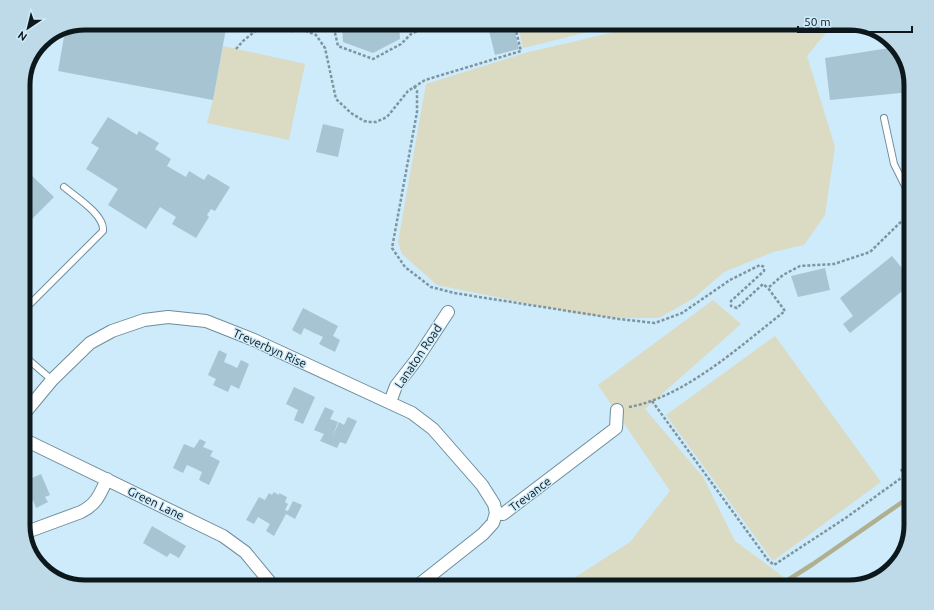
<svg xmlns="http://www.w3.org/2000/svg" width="934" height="610" font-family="Ubuntu,sans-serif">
	<rect width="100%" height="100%" fill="#cdebfb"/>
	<path fill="#dbdac3" d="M517,23H624L523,48Z
		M653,23L851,24H833L807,56L835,147L825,215L804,245L773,252L724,272L694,298L659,318H616L580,314L437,285L402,254L398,242L426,84L525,53Z
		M223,46L305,64L289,140L207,123L213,100Z
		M713,300L741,324L645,409L703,477L735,541L786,579L776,587H560L630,542L670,491L598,385Z
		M775,336L881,482L773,561L666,415Z"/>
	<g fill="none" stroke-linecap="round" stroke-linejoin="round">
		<path stroke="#b0b091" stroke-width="4.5" d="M777,587L813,564L911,496"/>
	</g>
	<path fill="#a7c4d3" d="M85,23H227L213,100L58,71L65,31Z
		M342,23H399L400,39L373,53L343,42Z
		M487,23H513L519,49L495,55Z
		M896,47L903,54L911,81V92L830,100L825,58Z
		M108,117L137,135L139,131L159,143L155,149L171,159L167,166L186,177L189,171L204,180L208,174L230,187L215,211L211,209L207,215L209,217L196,238L172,224L176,217L160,207L146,229L108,205L118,189L86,169L99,148L91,143Z
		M323,124L344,129L338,157L316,152Z
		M23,167L54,197L23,228Z
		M892,256L911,279V284L850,333L843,324L853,316L840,298Z
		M825,268L830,290L798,297L791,276Z
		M303,308L338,326L333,336L340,340L335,352L319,344L323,337L314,333L304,328L301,335L292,330Z
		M219,350L227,354L224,362L231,365L237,368L241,360L249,364L239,389L231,385L228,392L213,385L216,379L208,375Z
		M294,387L315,397L303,424L294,420L298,410L286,404Z
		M325,407L334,411L330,419L338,422L332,438L339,422L344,425L348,417L357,421L346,444L340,442L337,448L320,441L324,434L314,430Z
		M200,439L206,442L203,447L213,451L210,456L220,461L209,485L199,480L202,472L194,468L187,465L183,473L173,468L184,444L194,448Z
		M41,474L50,495L45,497L48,502L36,508L33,500L26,504L23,497V492L27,490L23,482Z
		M274,492L279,495V493L287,497L285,502L288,504L285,510L288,511L293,501L302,505L295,519L286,514L274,536L266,531L270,524L258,517L254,524L246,520L259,497L265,500L269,493L272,495Z
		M152,526L186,546L179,558L170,553L167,557L143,543Z"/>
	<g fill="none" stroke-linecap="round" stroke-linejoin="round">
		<g stroke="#708d9a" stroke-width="8">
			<path id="service" d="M884,118L894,164L911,198
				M23,311L103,231C105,215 76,197 64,187
				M23,355L52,380"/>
		</g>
		<g stroke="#708d9a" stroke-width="14">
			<path id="minor" d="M390,402L396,386L417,359L448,312
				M23,415L52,380L90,343L112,331L144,320L168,317L206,321L254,340L412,413L433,429L482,485L494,504L496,513
				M23,439L223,536L245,552L274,587
				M24,533L81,512C97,504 100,494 107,479
				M416,587L483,534L493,523L496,513L503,514L616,428L617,410"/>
		</g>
		<path stroke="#7e949f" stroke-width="2.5" stroke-dasharray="3 2" stroke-linecap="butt" d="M262,23L266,26L292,31L304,30L316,35L325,48L336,99L351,113L364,121L370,122H376L387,117L408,91L425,80L521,51L514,23
			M308,23L309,32
			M318,23L324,24L335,33L338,46L373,59L401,44L411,34L424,28L427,23
			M236,49L243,41L264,24
			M414,86L417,91V112L392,248L405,267L431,287L454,293L619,319L655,323L682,313L730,280L760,265L764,267V271L731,301V306L737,308L763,284L768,288
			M652,401L768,560L774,565L847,517L904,476
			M629,407C685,397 740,346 785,311L768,288L783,275L800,266L834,264L870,252L911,212
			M911,469H901L911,489"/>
		<use href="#service" stroke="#fff" stroke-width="6"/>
		<use href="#minor" stroke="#fff" stroke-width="12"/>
	</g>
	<g text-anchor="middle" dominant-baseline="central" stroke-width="3" stroke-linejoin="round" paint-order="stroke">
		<g font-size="12" fill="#0d181d" stroke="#cdebfb">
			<text transform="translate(270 348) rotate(24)">Treverbyn Rise</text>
			<text transform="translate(418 356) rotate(-56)">Lanaton Road</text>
			<text transform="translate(530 494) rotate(-37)">Trevance</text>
			<text transform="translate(156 503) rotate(26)">Green Lane</text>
		</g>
	</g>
	<path d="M0 0H934V610H0ZM85 30H849A55 55 0 0 1 904 85V525A55 55 0 0 1 849 580H85A55 55 0 0 1 30 525V85A55 55 0 0 1 85 30Z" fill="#bedae9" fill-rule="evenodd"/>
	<path fill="none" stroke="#0d181d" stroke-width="5" d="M85 30H849A55 55 0 0 1 904 85V525A55 55 0 0 1 849 580H85A55 55 0 0 1 30 525V85A55 55 0 0 1 85 30Z"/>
	<g transform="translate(28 28) rotate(215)" stroke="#cdebfb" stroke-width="3" paint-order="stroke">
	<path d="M0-3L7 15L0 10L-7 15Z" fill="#0d181d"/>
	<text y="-6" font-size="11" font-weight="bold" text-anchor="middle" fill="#0d181d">N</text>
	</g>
	<path d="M798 26v6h114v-6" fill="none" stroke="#0d181d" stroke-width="2"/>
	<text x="804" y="26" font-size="12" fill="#0d181d" stroke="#cdebfb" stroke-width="3" paint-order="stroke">50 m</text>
</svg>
